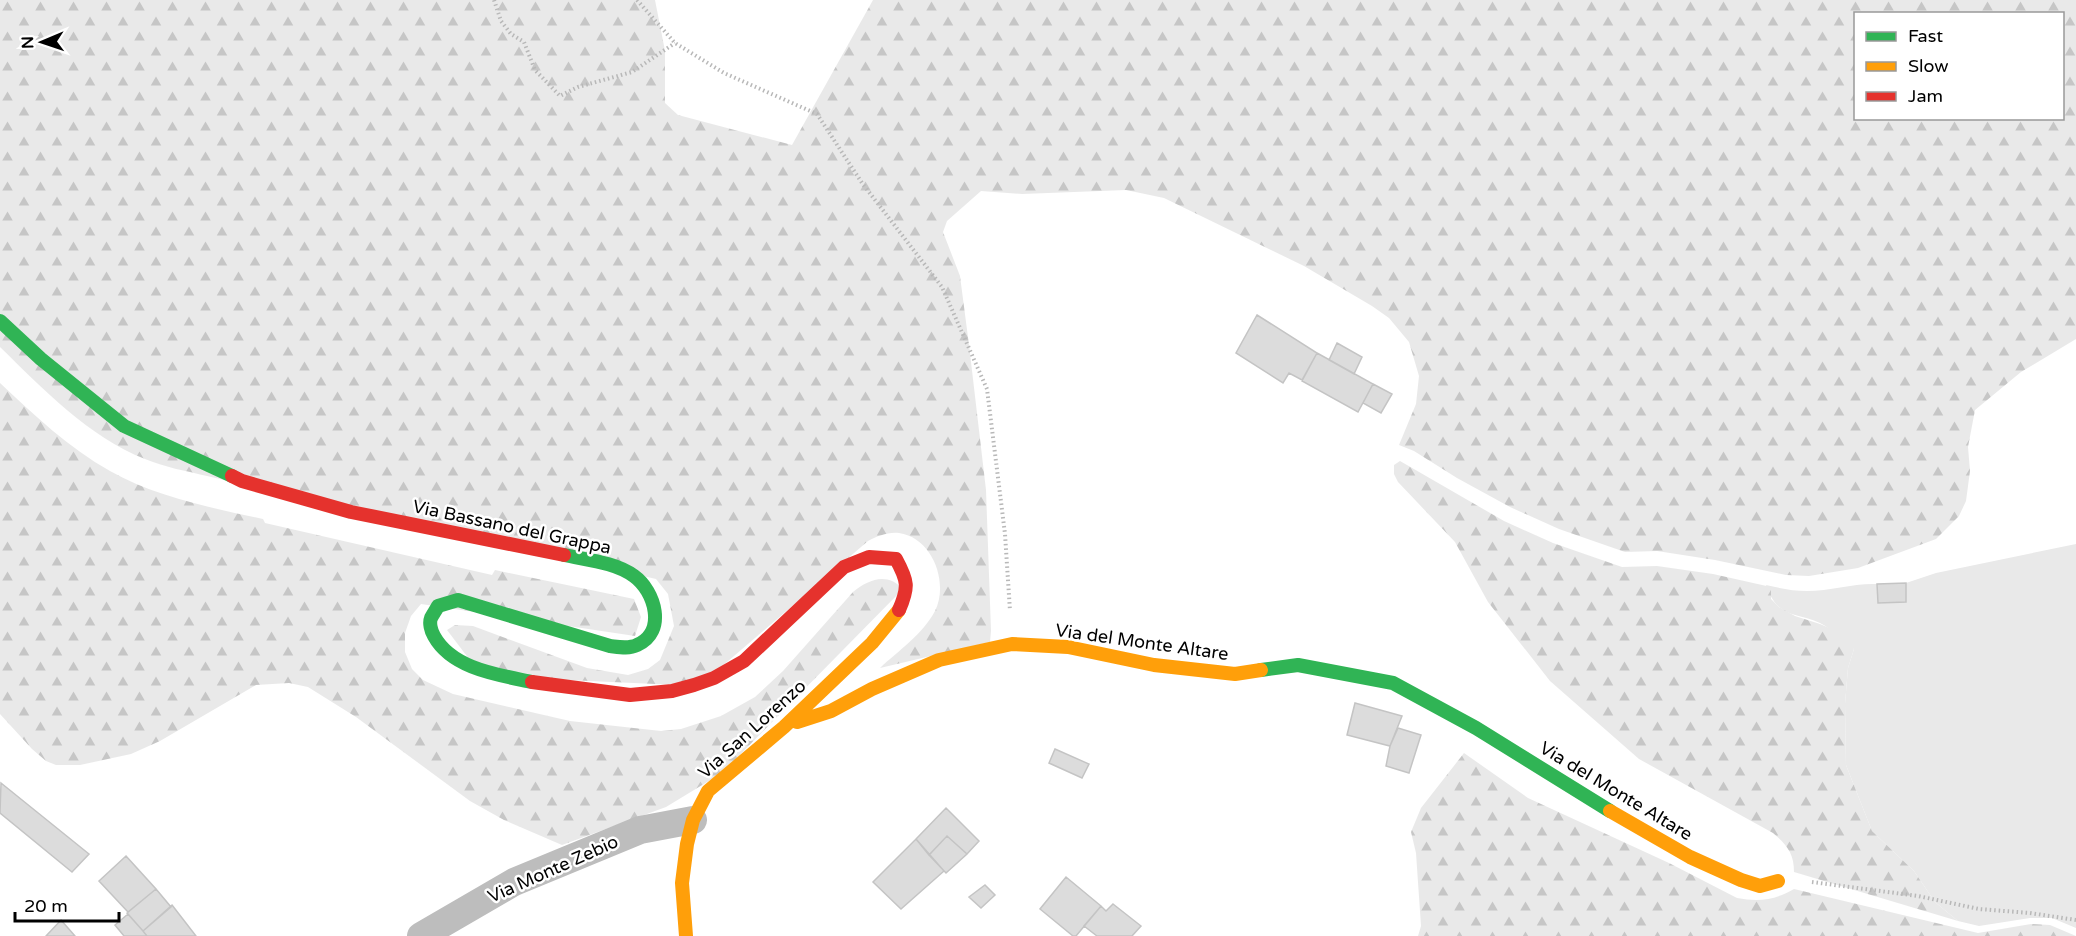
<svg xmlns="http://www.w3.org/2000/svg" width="2076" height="936" font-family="'Varela Round',sans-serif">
	<defs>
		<pattern id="forest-firs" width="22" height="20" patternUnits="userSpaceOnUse" patternTransform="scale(1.5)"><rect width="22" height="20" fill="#e9e9e9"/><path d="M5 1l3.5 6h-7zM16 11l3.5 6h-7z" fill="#c6c6c6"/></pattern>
	</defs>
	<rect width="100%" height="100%" fill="#fff"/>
	<path fill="#e9e9e9" d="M2076,544V928L2052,918H2030L1979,926L1958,921L1935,902L1914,871L1872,831L1846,765L1845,704L1848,668L1854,649C1843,641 1832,629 1820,623C1794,611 1778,619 1766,585C1779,588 1793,591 1807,591C1831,591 1854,583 1877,584L1878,603L1906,602V583L1936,573Z"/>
	<path fill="url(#forest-firs)" fill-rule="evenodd" d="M0,0H655L665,51V103L678,115L792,145L873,0H2076V339L2021,372L1975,410L1968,447L1970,471L1966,501L1959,516L1936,539L1858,568L1809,576L1786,575L1715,560L1657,551L1625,552L1559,529L1510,507L1457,478L1414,451L1399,445L1416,404L1419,376L1409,342L1389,318L1372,306L1304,266L1164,198L1126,190L1022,194L981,191L947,221L943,232L960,276L969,345L986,490L991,631L990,642L880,668C898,651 923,634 935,611C949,583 933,538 899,533C887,532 878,536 868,541L699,686L482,676L447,630L455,625L473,626L587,668L628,675L648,669L660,660L674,626L668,594L656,579L207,476C186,471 164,467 145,459C90,438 41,387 0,347ZM1856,14H2062V118H1856Z
		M0,383C34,415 69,448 110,471C156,497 212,508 263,519L265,523L492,575L495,570L634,599L641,617L635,636L421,604L411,616L405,633V652L412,669L423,680L453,694L570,721L661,731L681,729L721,716L755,697L783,671L853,592C869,579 887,572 903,589L722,773L666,807L562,845L504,820L470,801L356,717L308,687L289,683L256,685L160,741L131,754L80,765H56L46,761L32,749L0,714Z
		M1400,461L1504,521L1553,543L1622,567L1657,566L1713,574L1771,587V599L1779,607L1795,616L1820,624L1846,635L1854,649L1848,668L1845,704L1846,765L1872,831L1914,871L1935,902L1958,921L1794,872C1794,853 1787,845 1773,833L1639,759L1550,681L1488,602L1455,542L1398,482L1394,474V465Z
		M1464,753L1528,798L1669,863L1737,898C1759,902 1775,900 1794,889L1978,933L2031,924L2050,925L2076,936H1418L1421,926L1416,853L1411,832L1421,808Z"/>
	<path fill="#dcdcdc" stroke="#c4c4c4" stroke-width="1.5" d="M1257,315L1317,353L1302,380L1289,373L1283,383L1236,353Z
		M1337,343L1362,357L1354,374L1329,360Z
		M1317,353L1373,384L1358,412L1302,381Z
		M1373,384L1392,394L1381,413L1363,403Z
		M1906,583V602L1878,603L1877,584Z
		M1355,703L1402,716L1390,746L1347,735Z
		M1398,728L1421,735L1409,773L1386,766L1390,746Z
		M1055,749L1089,764L1082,778L1049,763Z
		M1,783L89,854L72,872L0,813Z
		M946,808L979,841L967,854L947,836L929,855L916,839Z
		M947,836L967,854L946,873L929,855Z
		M916,839L944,871L901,909L873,882Z
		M126,856L156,889L128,912L99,881Z
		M1066,877L1101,906L1076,936H1073L1040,909Z
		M985,885L995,895L981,908L969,897Z
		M156,889L171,907L143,931L127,913Z
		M1113,904L1141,926L1132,936H1097L1084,926L1101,906L1106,911Z
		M172,905L196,936H147L143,931Z
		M128,914L143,931L147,936H124L115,925Z
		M61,920L75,936H46Z"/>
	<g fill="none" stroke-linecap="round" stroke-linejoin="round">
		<path stroke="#b8b8b8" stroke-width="4" stroke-dasharray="1.5 3" stroke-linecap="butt" d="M494,0L501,21L511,34L524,42L535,70L560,96L578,87L632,72L675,43
			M637,0L675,43L724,73L817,114L862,183L942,287L987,389L1005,534L1010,611
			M1812,882L1918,896L1979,909L2030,913L2076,920"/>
		<path stroke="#bdbdbd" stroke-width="28" d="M421,936L514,882L640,830L693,820"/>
		<path stroke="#30b455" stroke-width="14" d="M0,321L41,359L124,426L232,476
			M1261,670L1298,665L1393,683L1476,728L1610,811
			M532,682C499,675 452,669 434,636C431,631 429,623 431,618C433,614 436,610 438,606L458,600L610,646C619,647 629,649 637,645C667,632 655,591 634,576C615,562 587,560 564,555"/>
		<path stroke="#ff9f0a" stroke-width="14" d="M797,722L831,711L872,689L939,660L1012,644L1068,647L1154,665L1235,674L1261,670
			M1610,811L1690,857L1741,880L1760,886L1778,881
			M686,936L682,883L687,844L693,820L708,791L784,727L872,643L899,610"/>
		<path stroke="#e5322d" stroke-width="14" d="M232,476L242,481L351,512L564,555
			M532,682L630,695L672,691L694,685L714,678L744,661L844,567L869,557L896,559C908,581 909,587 899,610"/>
	</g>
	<g text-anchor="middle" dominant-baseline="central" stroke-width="5" stroke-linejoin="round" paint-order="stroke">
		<g font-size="18" fill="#000" stroke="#fff">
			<text transform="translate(512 527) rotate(12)">Via Bassano del Grappa</text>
			<text transform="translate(1142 642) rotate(8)">Via del Monte Altare</text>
			<text transform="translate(752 729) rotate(-42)">Via San Lorenzo</text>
			<text transform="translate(1616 791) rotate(31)">Via del Monte Altare</text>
			<text transform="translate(553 869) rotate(-24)">Via Monte Zebio</text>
		</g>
	</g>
	<rect x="1854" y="12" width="210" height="108" fill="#ffffff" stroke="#999999" stroke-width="1.5"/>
	<rect x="1866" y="32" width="30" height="9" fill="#30b455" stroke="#999999" stroke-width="1.5"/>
	<text x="1908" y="42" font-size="18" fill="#000000">Fast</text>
	<rect x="1866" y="62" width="30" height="9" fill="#ff9f0a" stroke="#999999" stroke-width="1.5"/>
	<text x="1908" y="72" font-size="18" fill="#000000">Slow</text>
	<rect x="1866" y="92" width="30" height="9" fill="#e5322d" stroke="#999999" stroke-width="1.5"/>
	<text x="1908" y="102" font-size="18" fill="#000000">Jam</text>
	<g transform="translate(42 42) rotate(268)" stroke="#ffffff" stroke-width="4.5" paint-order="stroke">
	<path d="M0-4.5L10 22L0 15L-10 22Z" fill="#000000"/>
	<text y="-9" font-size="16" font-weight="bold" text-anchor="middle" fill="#000000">N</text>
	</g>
	<path d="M15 912v9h104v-9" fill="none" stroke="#000000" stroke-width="3"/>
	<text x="24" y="912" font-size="18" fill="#000000" stroke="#ffffff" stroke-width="4.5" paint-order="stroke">20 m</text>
</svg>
